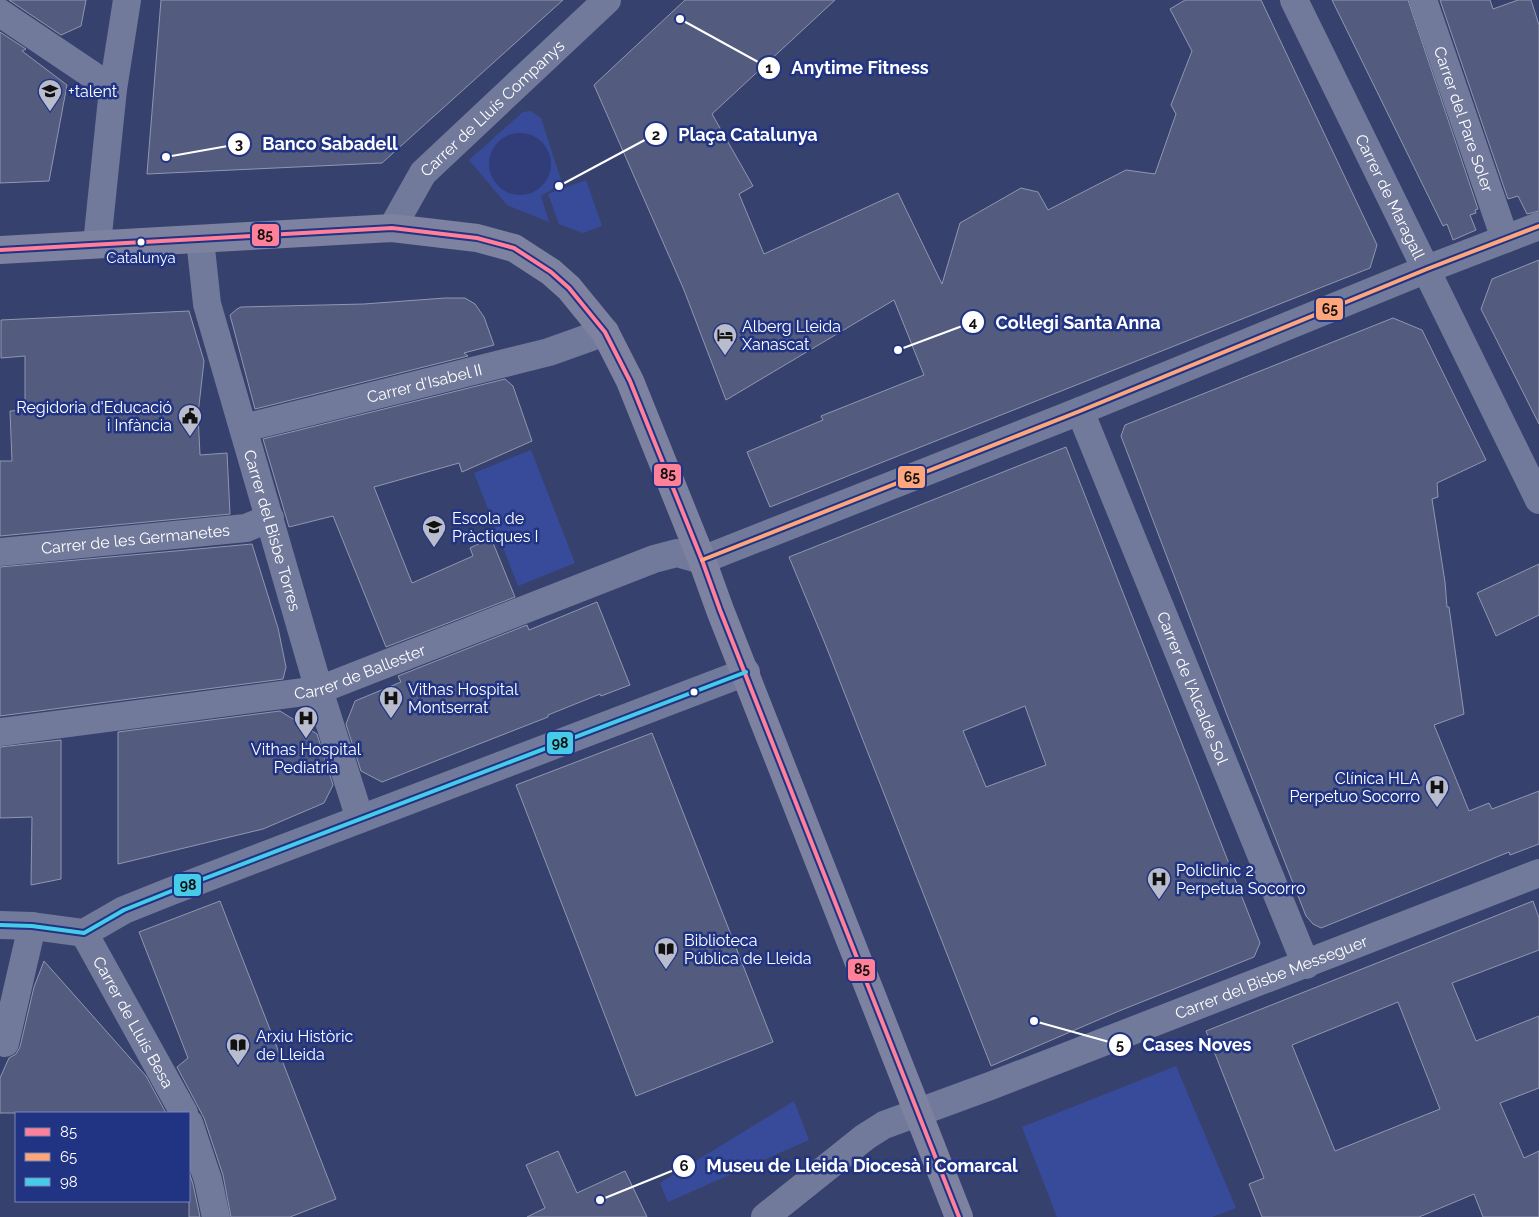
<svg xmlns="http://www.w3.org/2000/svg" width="1539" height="1217" font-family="Raleway,sans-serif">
	<rect width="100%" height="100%" fill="#37416d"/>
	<path fill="#384b9b" d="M531,111L541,118L562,183L541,196L549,222L507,205L469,160L523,112Z
		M586,180L602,226L583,233L559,224L548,194Z
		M531,450L575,563L518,586L474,473Z
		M1176,1066L1236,1208L1212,1217H1057L1022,1127Z
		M794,1101L809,1140L668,1202L660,1183Z"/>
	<path fill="#313d78" d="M489 164a31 31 0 1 1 62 0a31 31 0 1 1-62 0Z"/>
	<path fill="#535b7e" stroke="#9197b1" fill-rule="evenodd" d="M9,0H86L81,26L61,35Z
		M161,0H563L382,163L147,174Z
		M685,0H835L712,114L753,186L739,194L764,254L898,193L942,284L960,223L1021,188L1038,192L1048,210L1126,170L1155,174L1176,114L1171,105L1192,51L1170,9L1185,0H1261L1377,245L1370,268L770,507L747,452L823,420L821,416L924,375L894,300L726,400L684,290L594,85Z
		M1332,0H1408L1478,209L1475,210L1476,213L1470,215L1476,230L1453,240L1447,224L1443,226Z
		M1440,0H1490L1493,9L1518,0H1531L1539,25V211L1527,214L1518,196L1508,199Z
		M0,32L26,49L22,51L67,85L49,181L0,183Z
		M1539,260V424L1481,309L1492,279Z
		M445,298H465L475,304L484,317L494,345L464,353L468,356L255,409L230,315L237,309L241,307L364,304Z
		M189,311L204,361L198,414L200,455L227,453L230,514L0,536V461H12L10,411L25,410V356L1,358V320Z
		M1393,318L1422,330L1486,460L1437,483L1438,497L1432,499L1445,582L1447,607H1449L1464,714L1434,725L1469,811L1489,803L1492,809L1539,791V844L1510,855L1509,852L1321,928L1313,924L1306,916L1227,715L1121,436L1125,425Z
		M505,379L513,386L532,441L462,472L459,463L374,487L412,583L473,556L470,548L491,538L515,597L386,647L333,516L289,527L263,439Z
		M1066,447L1260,943L1254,957L1119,1011L991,1066L826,646L789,557ZM1025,706L1046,765L986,787L963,731Z
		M252,544L278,628L286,667L283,679L0,716V567Z
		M1539,564V615L1496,636L1477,593Z
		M597,602L630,685L601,696L600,694L548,715V717L382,782L361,771L346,724L355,701L401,682L398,676L527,625L529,630Z
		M280,711L317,734L333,785L324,803L263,829L118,864V732Z
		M652,733L773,1042L636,1096L516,785Z
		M61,740V879L31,885L32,817L0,818V747Z
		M220,901L336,1199L290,1217H231L223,1175L204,1118L177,1067L188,1058L139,932Z
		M1533,901L1539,918V950L1452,983L1476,1041L1539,1016V1088L1500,1103L1524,1158L1539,1151V1217H1483L1474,1194L1419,1217H1262L1249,1184L1264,1178L1206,1031ZM1398,1002L1440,1109L1335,1151L1292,1045Z
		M44,961L146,1076L166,1113H0V1078L9,1058L16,1054L20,1047L34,987Z
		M558,1151L577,1193L625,1171L647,1217H527L545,1208L526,1165Z
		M189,1172L193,1184L200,1217H189Z"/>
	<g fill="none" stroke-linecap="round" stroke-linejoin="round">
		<g stroke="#727a9b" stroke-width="28">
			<path id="s1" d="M1294,0L1539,500"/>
			<path id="s2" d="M1423,0L1505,239"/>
			<path d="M0,13L113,89"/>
			<path id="s3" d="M392,228L423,173L607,0"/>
			<path id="s4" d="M200,239L207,304L319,690L360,819"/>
			<path d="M97,244L113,89L127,0"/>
			<path id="s5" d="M1080,411L1306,965"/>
			<path id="s6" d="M244,428L549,352L605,332"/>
			<path id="s7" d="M0,552L246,528L270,518"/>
			<path id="s8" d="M0,732L319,690L654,559L677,553L702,560L1080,411L1427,269L1539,226"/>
			<path d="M0,925L32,926L84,933L124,910L169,892L746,672"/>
			<path id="s9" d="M84,933L184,1113"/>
			<path d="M5,1043L32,926"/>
			<path d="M189,1123L208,1180L216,1217"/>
			<path id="s10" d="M765,1217L865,1137L884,1125L990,1086L1539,873"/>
		</g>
		<path stroke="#7c82a0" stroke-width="28" d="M0,250L392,228L477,238L514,248L551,272L569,288L605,332L630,381L702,560L720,610L959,1217"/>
		<g stroke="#213383" stroke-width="8">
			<path id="bus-1" d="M0,250L392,228L477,238L514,248L551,272L569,288L605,332L630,381L702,560L720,610L959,1217"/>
		</g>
		<g stroke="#213383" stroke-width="8">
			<path id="bus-2" d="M702,560L1080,411L1427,269L1539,226"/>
		</g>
		<g stroke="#213383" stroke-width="8">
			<path id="bus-3" d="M0,925L32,926L84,933L124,910L169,892L746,672"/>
		</g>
		<use href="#bus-1" stroke="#ff8098" stroke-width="4"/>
		<use href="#bus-2" stroke="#fea67b" stroke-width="4"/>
		<use href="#bus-3" stroke="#46cce9" stroke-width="4"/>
	</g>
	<defs>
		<g id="university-pin" transform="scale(1.25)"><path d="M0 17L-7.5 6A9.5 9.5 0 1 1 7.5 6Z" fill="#b9bccc" stroke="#213383"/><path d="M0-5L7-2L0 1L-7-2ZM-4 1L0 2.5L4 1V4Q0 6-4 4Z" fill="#111"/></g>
		<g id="hotel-pin" transform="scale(1.25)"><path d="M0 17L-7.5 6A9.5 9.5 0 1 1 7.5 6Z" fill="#b9bccc" stroke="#213383"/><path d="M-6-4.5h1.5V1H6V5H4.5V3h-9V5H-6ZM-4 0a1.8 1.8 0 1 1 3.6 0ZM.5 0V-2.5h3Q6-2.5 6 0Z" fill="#111"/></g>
		<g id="civic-pin" transform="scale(1.25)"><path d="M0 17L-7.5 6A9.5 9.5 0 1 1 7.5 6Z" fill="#b9bccc" stroke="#213383"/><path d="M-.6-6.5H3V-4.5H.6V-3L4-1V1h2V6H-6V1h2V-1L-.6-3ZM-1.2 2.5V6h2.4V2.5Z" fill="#111"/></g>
		<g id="school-pin" transform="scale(1.25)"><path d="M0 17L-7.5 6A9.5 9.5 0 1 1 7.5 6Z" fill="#b9bccc" stroke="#213383"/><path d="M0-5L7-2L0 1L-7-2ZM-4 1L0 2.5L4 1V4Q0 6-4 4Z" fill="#111"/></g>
		<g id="hospital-pin" transform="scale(1.25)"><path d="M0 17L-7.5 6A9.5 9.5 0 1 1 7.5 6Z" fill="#b9bccc" stroke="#213383"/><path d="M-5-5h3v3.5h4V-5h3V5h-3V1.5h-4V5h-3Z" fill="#111"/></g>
		<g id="library-pin" transform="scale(1.25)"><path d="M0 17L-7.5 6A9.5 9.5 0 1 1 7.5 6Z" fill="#b9bccc" stroke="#213383"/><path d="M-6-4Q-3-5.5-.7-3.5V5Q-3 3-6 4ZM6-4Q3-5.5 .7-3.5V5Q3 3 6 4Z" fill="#111"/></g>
	</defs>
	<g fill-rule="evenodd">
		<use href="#university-pin" x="50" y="91"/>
		<use href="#hotel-pin" x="725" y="335"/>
		<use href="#civic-pin" x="190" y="416"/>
		<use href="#school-pin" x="434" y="527"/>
		<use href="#hospital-pin" x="391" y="698"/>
		<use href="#hospital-pin" x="306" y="718"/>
		<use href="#hospital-pin" x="1437" y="787"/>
		<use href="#hospital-pin" x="1159" y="879"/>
		<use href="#library-pin" x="666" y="949"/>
		<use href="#library-pin" x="238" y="1045"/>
	</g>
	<g fill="#fff" stroke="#213383" stroke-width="2">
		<circle cx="141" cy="242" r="4.5"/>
		<circle cx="694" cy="692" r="4.5"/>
	</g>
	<g text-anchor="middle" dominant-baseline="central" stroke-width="5" stroke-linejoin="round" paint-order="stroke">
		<g font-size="15" fill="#fff" stroke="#213383">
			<text x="141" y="258">Catalunya</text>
		</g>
		<g font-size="16" fill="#fff" stroke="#213383" text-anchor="start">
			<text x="68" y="91">+talent</text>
			<text x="742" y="326">Alberg Lleida<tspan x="742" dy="18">Xanascat</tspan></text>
			<text x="172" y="407" text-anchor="end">Regidoria d'Educació<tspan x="172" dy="18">i Infància</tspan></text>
			<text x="452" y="518">Escola de<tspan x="452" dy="18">Pràctiques I</tspan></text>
			<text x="408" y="689">Vithas Hospital<tspan x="408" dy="18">Montserrat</tspan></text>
			<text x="306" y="749" text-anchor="middle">Vithas Hospital<tspan x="306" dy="18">Pediatria</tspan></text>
			<text x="1420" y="778" text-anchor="end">Clínica HLA<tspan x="1420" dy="18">Perpetuo Socorro</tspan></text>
			<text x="1176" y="870">Policlinic 2<tspan x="1176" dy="18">Perpetua Socorro</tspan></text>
			<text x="684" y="940">Biblioteca<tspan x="684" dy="18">Pública de Lleida</tspan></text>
			<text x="256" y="1036">Arxiu Històric<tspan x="256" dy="18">de Lleida</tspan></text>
		</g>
		<g font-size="16" fill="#fff" stroke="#213383">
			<text stroke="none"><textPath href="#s3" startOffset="158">Carrer de Lluís Companys</textPath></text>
			<text stroke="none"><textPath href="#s2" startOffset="126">Carrer del Pare Soler</textPath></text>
			<text stroke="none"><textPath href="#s1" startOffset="219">Carrer de Maragall</textPath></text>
			<text stroke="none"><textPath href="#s6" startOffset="186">Carrer d'Isabel II</textPath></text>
			<text stroke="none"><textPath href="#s4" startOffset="301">Carrer del Bisbe Torres</textPath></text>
			<text stroke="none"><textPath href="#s7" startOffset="136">Carrer de les Germanetes</textPath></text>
			<text stroke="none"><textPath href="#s8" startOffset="366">Carrer de Ballester</textPath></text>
			<text stroke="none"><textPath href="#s5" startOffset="299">Carrer de l'Alcalde Sol</textPath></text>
			<text stroke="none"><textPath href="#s10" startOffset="565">Carrer del Bisbe Messeguer</textPath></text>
			<text stroke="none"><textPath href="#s9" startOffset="102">Carrer de Lluís Besa</textPath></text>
		</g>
	</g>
	<path fill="none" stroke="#fff" stroke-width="2" d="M680 19L769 68M559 186L656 134M166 157L239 144M898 350L973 322M1034 1021L1120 1045M600 1200L684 1166"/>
	<g fill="#fff" stroke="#213383" stroke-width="2">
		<circle cx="680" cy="19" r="5"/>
		<circle cx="559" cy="186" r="5"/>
		<circle cx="166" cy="157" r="5"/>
		<circle cx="898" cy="350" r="5"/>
		<circle cx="1034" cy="1021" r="5"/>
		<circle cx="600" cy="1200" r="5"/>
		<circle cx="769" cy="68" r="12"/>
		<circle cx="656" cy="134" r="12"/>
		<circle cx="239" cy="144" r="12"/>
		<circle cx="973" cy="322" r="12"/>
		<circle cx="1120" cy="1045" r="12"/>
		<circle cx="684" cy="1166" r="12"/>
	</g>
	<g font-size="15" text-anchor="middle" font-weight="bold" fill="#111">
		<text x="769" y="73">1</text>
		<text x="656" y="140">2</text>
		<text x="239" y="149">3</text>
		<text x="973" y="327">4</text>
		<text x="1120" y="1050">5</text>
		<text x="684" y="1171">6</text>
	</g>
	<g font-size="18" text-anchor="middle" font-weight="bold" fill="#fff" stroke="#213383" stroke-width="5" stroke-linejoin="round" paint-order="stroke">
		<text x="860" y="74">Anytime Fitness</text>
		<text x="748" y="141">Plaça Catalunya</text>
		<text x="330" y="150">Banco Sabadell</text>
		<text x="1078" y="329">Col·legi Santa Anna</text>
		<text x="1197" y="1051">Cases Noves</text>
		<text x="862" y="1172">Museu de Lleida Diocesà i Comarcal</text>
	</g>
	<g stroke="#213383" stroke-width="2">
		<rect x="251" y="223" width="29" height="24" rx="5" fill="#ff8098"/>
		<rect x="1315" y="297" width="29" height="24" rx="5" fill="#fea67b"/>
		<rect x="653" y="463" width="29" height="24" rx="5" fill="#ff8098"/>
		<rect x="897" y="465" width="29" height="24" rx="5" fill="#fea67b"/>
		<rect x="546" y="731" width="28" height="24" rx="5" fill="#46cce9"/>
		<rect x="173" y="873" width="29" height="24" rx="5" fill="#46cce9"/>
		<rect x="847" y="958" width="29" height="24" rx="5" fill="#ff8098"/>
	</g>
	<g font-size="14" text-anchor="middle" font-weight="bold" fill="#111">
		<text x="265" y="240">85</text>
		<text x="1330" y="314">65</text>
		<text x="668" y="479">85</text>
		<text x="912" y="482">65</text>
		<text x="560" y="748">98</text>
		<text x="188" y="890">98</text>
		<text x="862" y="974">85</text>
	</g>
	<rect x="15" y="1112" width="175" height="90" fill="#213383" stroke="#7a85b5"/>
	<rect x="25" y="1128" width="25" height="8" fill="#ff8098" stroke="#7a85b5"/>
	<text x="60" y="1137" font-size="15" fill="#ffffff">85</text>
	<rect x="25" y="1153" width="25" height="8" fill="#fea67b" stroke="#7a85b5"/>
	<text x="60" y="1162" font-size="15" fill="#ffffff">65</text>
	<rect x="25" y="1178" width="25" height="8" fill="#46cce9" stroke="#7a85b5"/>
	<text x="60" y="1187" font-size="15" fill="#ffffff">98</text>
</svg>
